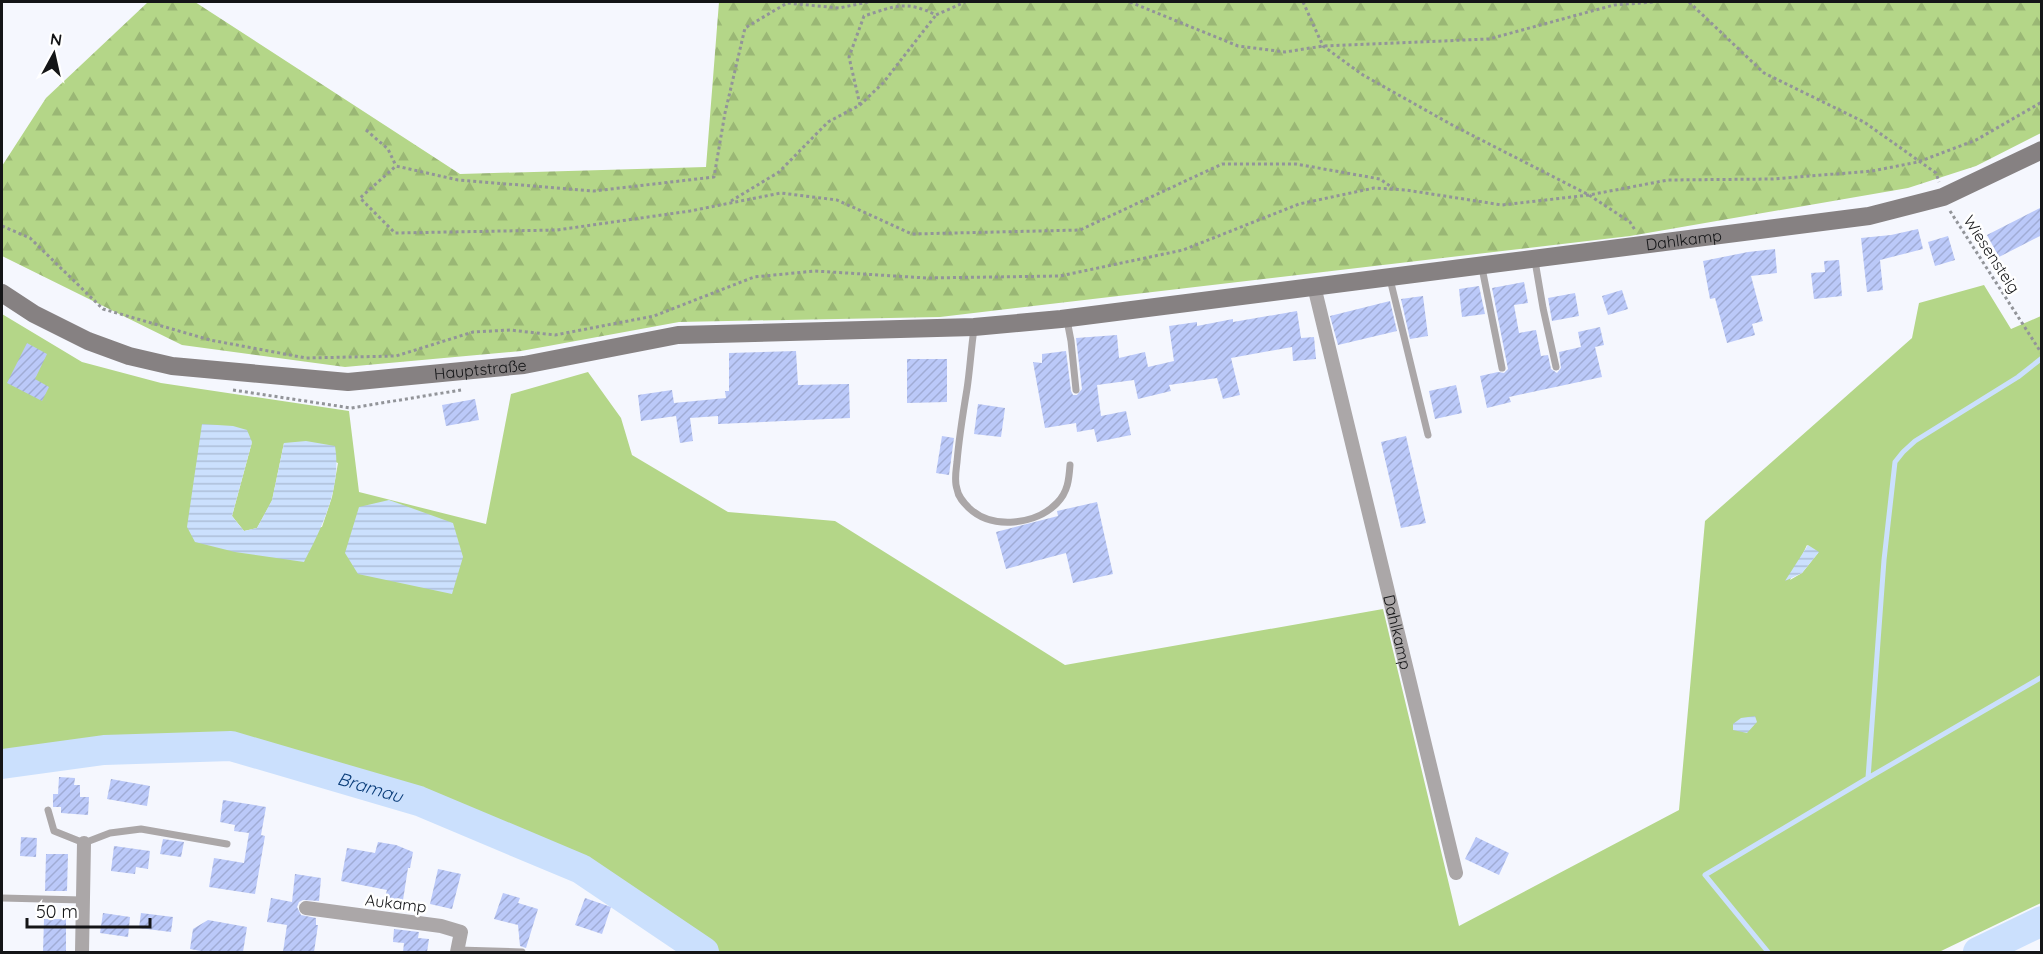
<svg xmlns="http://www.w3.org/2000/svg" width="2043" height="954" font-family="Quicksand,sans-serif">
	<defs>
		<pattern id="forest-firs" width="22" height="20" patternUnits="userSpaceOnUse" patternTransform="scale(1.5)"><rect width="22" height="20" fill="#b4d688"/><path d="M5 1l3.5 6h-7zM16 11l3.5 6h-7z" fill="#9ab775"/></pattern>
		<pattern id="water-rules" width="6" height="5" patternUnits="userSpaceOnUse" patternTransform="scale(1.5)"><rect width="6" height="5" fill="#cbe0fd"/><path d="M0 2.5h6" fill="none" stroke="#adbfd8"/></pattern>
		<pattern id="building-hatch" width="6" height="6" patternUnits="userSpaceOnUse" patternTransform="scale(1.5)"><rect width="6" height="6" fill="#bbc9f9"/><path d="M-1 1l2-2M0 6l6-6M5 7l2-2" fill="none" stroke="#a0acd5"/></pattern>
	</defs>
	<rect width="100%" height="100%" fill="#f5f7fe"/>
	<path fill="#b4d688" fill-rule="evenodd" d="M1984,285L2011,329L2041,316V903L1939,952H712L584,864L423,795L231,743L104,746L2,760V314L82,362L161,383L349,411L359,492L486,524L511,394L588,372L621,418L632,455L728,512L835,521L1065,665L1383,609L1459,926L1679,810L1705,521L1912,338L1919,303ZM252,442L232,516L244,531L257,528L272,501L284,443L338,463L332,497L322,527L196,542ZM1807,545L1818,553L1802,573L1790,580Z"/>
	<path fill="url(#forest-firs)" d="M148,2H195L460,174L706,167L719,2H2041V133L1976,166L1908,188L1630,236L940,317L679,322L521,351L345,367L182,345L2,256V166L46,98Z"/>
	<path fill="url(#water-rules)" d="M202,424L233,426L247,430L252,442L232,516L244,531L257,528L272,500L284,443L306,441L335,446C342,487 322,527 304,562L235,552L195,542L187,527Z
		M389,500L453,523L463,557L452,594L358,574L345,553L359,507Z
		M1808,545L1819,552L1802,573L1785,581Z
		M1755,716L1757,722L1747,733L1733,730V724L1741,718Z"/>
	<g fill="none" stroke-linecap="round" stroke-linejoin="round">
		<path stroke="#cbe0fd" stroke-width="5" d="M1868,778L1884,560L1895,462L1903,452L1915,441L2018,377L2042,358
			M1768,952L1705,875L1868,778L2042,677"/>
		<g stroke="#cbe0fd" stroke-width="30">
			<path id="s1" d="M2,764L104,750L231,746L419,801L581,869L704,952"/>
			<path d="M1978,952L2042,921"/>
		</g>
	</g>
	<path fill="url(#building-hatch)" d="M2042,207V235L1999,257L1987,235Z
		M1918,229L1923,249L1880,260L1883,290L1867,292L1861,238L1891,235Z
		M1948,236L1955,260L1935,266L1928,242Z
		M1775,249L1777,273L1751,276L1763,321L1752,324L1755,335L1727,343L1715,298L1710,299L1703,261L1748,252Z
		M1839,260L1842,296L1814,299L1811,273L1825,272L1824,261Z
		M1524,282L1528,303L1514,305L1519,333L1536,330L1541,356L1548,355L1551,369L1557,373L1561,368L1559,352L1581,347L1578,332L1600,327L1604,345L1595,347L1602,377L1509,397L1511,402L1487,408L1480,376L1498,372L1504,373L1508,369L1492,288Z
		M1479,286L1485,314L1462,317L1459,289Z
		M1622,290L1628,309L1608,315L1602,296Z
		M1575,293L1579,316L1552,321L1548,298Z
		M1423,296L1428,336L1410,339L1401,299Z
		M1390,301L1397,331L1338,345L1330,316Z
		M1297,311L1301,338L1314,337L1316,359L1293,361L1292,347L1231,358L1240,395L1223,399L1217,378L1169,385L1171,391L1138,399L1134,380L1097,385L1101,416L1126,411L1131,435L1097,442L1094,429L1077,432L1076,423L1045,428L1033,362L1042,363V354L1066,351L1071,391L1073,395H1077L1082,389L1076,338L1117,335L1119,358L1145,352L1148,367L1174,361L1169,326L1197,322V326L1233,319V322Z
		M27,343L47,354L35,379L49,387L42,401L7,383Z
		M796,351L798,385L849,384L850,418L718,424V416L690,418L693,441L680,443L676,416L641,421L638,395L672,390L674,403L726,398L725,391H729V353Z
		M907,359H947V402L907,403Z
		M1456,385L1462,413L1435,419L1429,391Z
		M475,399L479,420L446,426L442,405Z
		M978,404L1005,408L1001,437L974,434Z
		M942,436L954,438L949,475L936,473Z
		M1406,436L1426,523L1401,528L1381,442Z
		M1097,502L1113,574L1073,583L1066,553L1006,569L996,532L1058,516L1057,511Z
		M59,777L75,778L74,785H80V797H89L88,815L61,813V807H53V794H58Z
		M111,779L150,786L147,806L107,799Z
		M223,800L266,807L261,835L265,836L255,894L209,887L214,858L244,863L249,833L234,831L235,825L220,822Z
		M21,837L37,838L36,857L20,856Z
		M1476,837L1509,853L1499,875L1465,859Z
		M163,839L184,842L181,857L160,854Z
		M378,842L396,845L413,852L410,868H408L403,900L385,897L387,890L341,881L347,848L375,853Z
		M114,846L150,851L148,869L136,867L135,874L111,871Z
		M46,854H68L67,891H45Z
		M438,869L461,874L452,909L430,904Z
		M295,874L321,878L319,901L303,900L299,902L297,907L301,915L316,918V925H318L314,952H283L287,925L267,922L271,898L292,902Z
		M503,893L520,898L518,903L538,909L526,948L520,946L518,925L494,919Z
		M585,898L611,907L602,934L575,925Z
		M103,913L130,917L128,937L100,933Z
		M141,913L173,917L171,932L139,928Z
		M44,919H66V952H43Z
		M208,920L247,927L243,952H207L190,949L193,929Z
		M394,929L419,932L418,938L429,939L427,952H403L404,943L393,942Z"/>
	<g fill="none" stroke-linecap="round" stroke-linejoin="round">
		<path stroke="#929499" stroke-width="3" stroke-dasharray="3 3" stroke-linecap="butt" d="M868,2L839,8L787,3L745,28L725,113L714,177L594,191L458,180L396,166L360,198L395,233L557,230L690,211L781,193L837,200L912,234L1080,230L1222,164H1296L1380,179L1393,188
			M1130,2L1238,46L1285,52L1323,46L1489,39L1614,5L1653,2
			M1303,2L1323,46L1363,75L1454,126L1589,195L1630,222L1635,230
			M1689,2L1764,73L1864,122L1936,173L1939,182
			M860,105L849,57L864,16C895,6 906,0 936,15L965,2
			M366,130L388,149L396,166
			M731,201L779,172L828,122L860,105L883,83L936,15
			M1950,211L2042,354
			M2,226L30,238L103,309L210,340L306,358L396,356L473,332L510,330L555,335L654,316L754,277L815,271L926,278L1060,276L1183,250L1299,204L1374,188L1406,190L1502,205L1589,195L1668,180L1773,179L1872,171L1918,162L1976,140L2042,102
			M233,390L351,408L461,390"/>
		<path stroke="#aba7a8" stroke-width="7" d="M1535,261L1543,308L1556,367
			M1482,268L1502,368
			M1390,279L1428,435
			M1067,320L1071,341L1076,390
			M974,329C971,349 970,369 967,389C963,413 959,437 957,462C956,471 954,481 957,489C958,497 964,503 969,508C992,530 1036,525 1057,503C1068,492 1069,479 1070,465
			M48,810L54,831L84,843L110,833L141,829L227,844
			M2,898L82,900
			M458,950L522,952"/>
		<g stroke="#aba7a8" stroke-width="14">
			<path id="s2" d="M1314,286L1456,873"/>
			<path d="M306,908L441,926L461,932L457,952"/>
			<path d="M82,952L84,843"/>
		</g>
		<path stroke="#868182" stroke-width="18" id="s3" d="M2,293L34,314L88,341L129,356L172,366L348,382L524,365L678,335L974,327L1061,319L1869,216L1943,197L2042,150"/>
	</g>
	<g text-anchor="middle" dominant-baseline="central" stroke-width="5" stroke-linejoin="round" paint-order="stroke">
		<g font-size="16" fill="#141517" stroke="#fff">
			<text stroke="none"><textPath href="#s3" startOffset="1708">Dahlkamp</textPath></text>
			<text transform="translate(1992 254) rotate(57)">Wiesensteig</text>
			<text stroke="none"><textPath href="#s3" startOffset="496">Hauptstraße</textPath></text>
			<text stroke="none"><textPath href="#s2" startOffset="356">Dahlkamp</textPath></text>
			<text transform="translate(396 903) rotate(7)">Aukamp</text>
		</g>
		<g font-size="18" font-style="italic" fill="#093c79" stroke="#fff">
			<text stroke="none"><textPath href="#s1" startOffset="375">Bramau</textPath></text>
		</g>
	</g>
	<rect width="2043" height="954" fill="none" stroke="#141517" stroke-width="6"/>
	<g transform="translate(54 54) rotate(8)" stroke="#ffffff" stroke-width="4.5" paint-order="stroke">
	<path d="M0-4.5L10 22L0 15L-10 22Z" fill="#141517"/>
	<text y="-9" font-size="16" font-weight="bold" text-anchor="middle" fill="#141517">N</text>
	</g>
	<path d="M27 918v9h123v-9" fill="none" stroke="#141517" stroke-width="3"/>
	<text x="36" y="918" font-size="18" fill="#141517" stroke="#ffffff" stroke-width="4.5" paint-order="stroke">50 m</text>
</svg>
